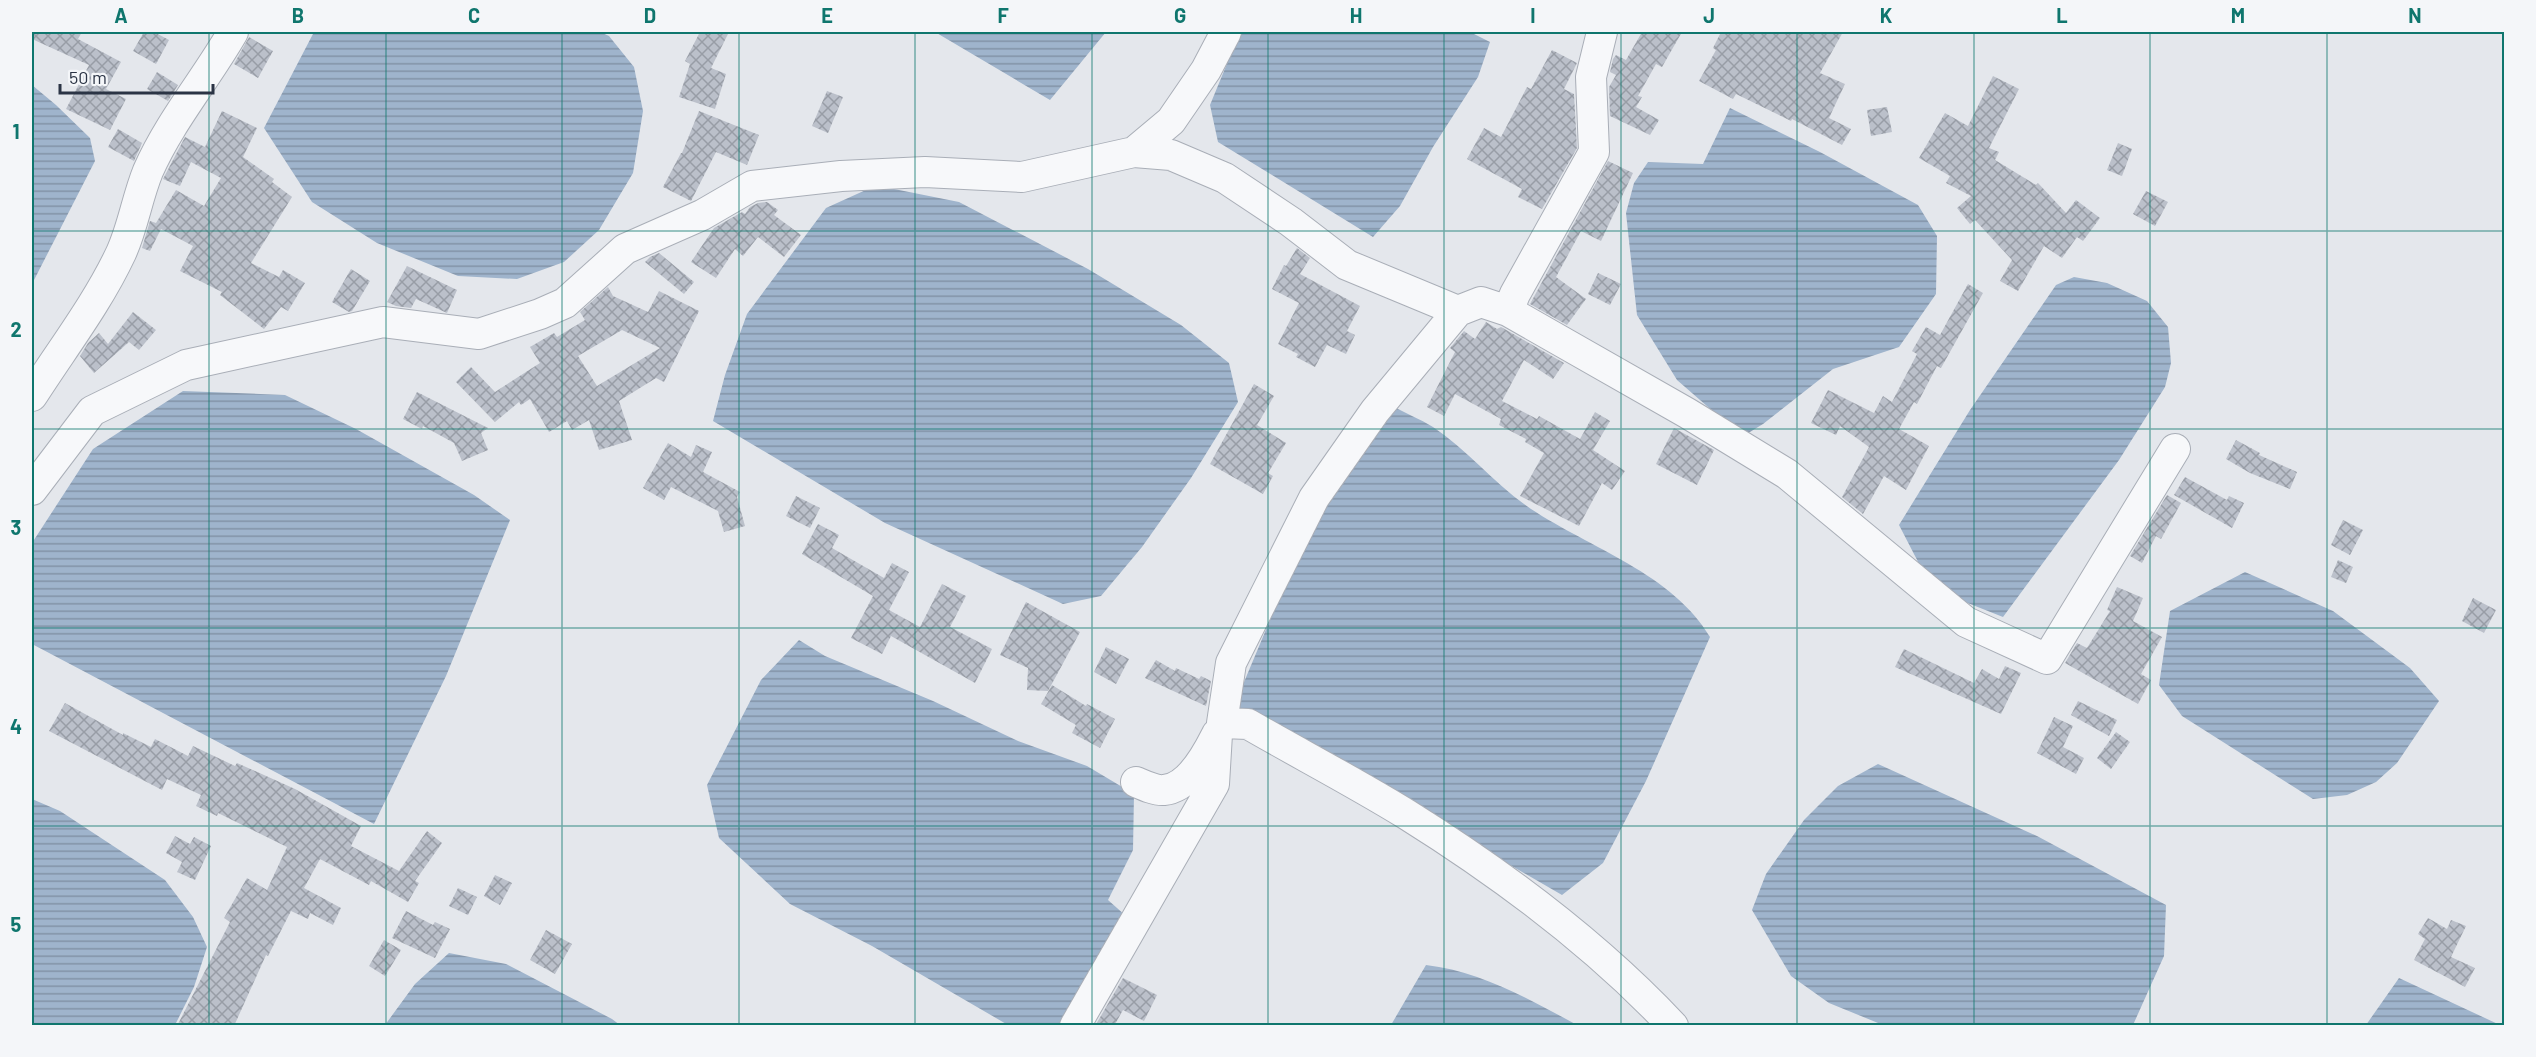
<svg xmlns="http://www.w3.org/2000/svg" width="2536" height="1057" font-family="Barlow,sans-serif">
	<defs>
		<pattern id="water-rules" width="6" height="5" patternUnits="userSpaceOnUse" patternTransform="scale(1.5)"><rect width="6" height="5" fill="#9fb4cc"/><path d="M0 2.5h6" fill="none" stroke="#8293a7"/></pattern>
		<pattern id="building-cross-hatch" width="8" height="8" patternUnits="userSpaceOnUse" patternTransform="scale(1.5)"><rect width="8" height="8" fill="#bbc0ca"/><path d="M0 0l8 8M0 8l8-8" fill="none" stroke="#989da6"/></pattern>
	</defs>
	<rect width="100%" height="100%" fill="#e4e7ec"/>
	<path fill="url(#water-rules)" d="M314,32H600L609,36L634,67L643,111L633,173L599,230L564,262L517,279L458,276L377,243L312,202L264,128Z
		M935,32H1106L1050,100Z
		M1240,32H1470L1490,42L1478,77L1433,147L1400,206L1373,237L1218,142L1210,105Z
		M32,85L56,105L90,138L95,161L32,284Z
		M1730,108L1820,152L1918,205L1937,236L1936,294L1899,347L1833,369L1763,424L1745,435L1731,427L1677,380L1637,315L1626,213L1634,183L1648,162L1703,164Z
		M884,187L959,202L1088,269L1181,325L1229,363L1238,402L1191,478L1142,547L1101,596L1063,604L885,523L713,421L725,375L747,314L826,208L868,189Z
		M2074,277L2107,283L2147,301L2168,327L2171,363L2165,387L2119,460L2003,617L1955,598L1930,585L1899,525L1970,410L2056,285Z
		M183,391L285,395L356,429L474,495L510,520L446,676L374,824L32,644V543L93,449Z
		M1392,406C1405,413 1420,419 1433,427C1468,450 1495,485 1531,509C1590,548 1673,574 1710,637L1646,781L1603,863L1562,895L1234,706L1309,527Z
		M2245,572L2333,611L2410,668L2439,701L2397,763L2376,782L2347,795L2313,799L2182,716L2159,685L2170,611Z
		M799,640L825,656L933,701L1018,741L1087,766L1134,794L1133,850L1108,900L1126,916L1068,1025H1008L872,946L790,904L719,838L707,785L761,680Z
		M1878,764L2037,836L2166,905L2164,956L2133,1025H1883L1829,1003L1791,976L1752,910L1766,874L1804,820L1838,786Z
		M32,799L60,811L165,880L193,917L207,947L194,987L175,1025H32Z
		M449,953L506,964L612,1019L620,1025H385L415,984Z
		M1426,965C1480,971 1531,1000 1577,1025H1391Z
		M2399,978L2500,1025H2366Z"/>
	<path fill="url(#building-cross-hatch)" fill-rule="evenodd" d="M32,32H82L78,39L121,62L106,89L126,99L110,130L66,109L89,65L32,39Z
		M144,32H154L169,40L156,64L133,51Z
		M700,32H729L711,68L726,74L715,109L679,97L690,64L685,61Z
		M1642,32H1682L1662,67L1656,64L1638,96L1642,97L1636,107L1659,120L1650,135L1610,116L1609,87L1616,75L1610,72L1613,59L1616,55L1626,60Z
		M1721,32H1843L1820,73L1845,84L1829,118L1851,129L1842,145L1792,119L1791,121L1736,94L1733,99L1699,81L1716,50L1713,48Z
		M249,37L273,51L258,78L234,64Z
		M1552,50L1577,63L1564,89L1574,94L1577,148L1542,209L1518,197L1522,189L1467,159L1484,128L1501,137L1527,87L1531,89Z
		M157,72L178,85L168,101L147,89Z
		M1993,76L2019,89L1989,148L1999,152L1995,160L2036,185L2038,183L2066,213L2076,200L2100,218L2083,241L2077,237L2062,258L2044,246L2018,291L2000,281L2012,260L1975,220L1970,224L1957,208L1971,196L1946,183L1950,176L1919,158L1945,113L1968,126Z
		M827,91L843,97L828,133L812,126Z
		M1887,107L1892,132L1871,136L1867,110Z
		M222,111L257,128L243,157L274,179L272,182L292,197L251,263L279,277L283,270L305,283L288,311L281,307L264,329L220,295L222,292L180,271L193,246L161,229L150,251L142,248L150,221L156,223L176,190L204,206L221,178L191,162L180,186L163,179L185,137L205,147Z
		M699,111L759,135L747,165L716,152L691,201L663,187L681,153H682Z
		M118,129L142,143L134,161L108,147Z
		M2118,143L2132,149L2122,176L2107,170Z
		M1608,161L1633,173L1601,241L1581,231L1556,277L1586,299L1567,325L1530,304Z
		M2146,191L2168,202L2155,226L2133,214Z
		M767,202L778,210L774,215L801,235L784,257L758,237L743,256L735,249L716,278L691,262L714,228L742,212L745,214L750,207L758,203Z
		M1297,248L1310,258L1300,274L1360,306L1347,331L1355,335L1346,354L1327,345L1315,367L1296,357L1298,354L1278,344L1299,303L1272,289L1284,265L1286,266Z
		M659,253L694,282L684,294L645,262L650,257Z
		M407,266L457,290L447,313L416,299L411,308L396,306L387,302Z
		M351,269L370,281L352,311L349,312L332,302Z
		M1598,273L1621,284L1610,305L1588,294Z
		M1968,284L1983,293L1941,368L1937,366L1917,404L1914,402L1899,429L1929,446L1906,490L1884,476L1863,514L1842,497L1869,447L1840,426L1836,435L1811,423L1828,390L1874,413L1883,396L1892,402L1917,354L1912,351L1926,327L1940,335Z
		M608,287L613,296L648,312L659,291L699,311L664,382L656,378L619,401L632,440L599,450L589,420L572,430L567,421L549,432L530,399L521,405L519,402L495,422L456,382L471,367L495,392L540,363L530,347L554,333L557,337L585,320L580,312ZM622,330L660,348L597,386L578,356Z
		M133,312L156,330L139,350L129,342L94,373L80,356L88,343L99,333L108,344Z
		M1486,322L1497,329L1501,327L1564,363L1553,379L1524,360L1502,401L1537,419L1539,416L1580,439L1595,412L1610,421L1593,450L1625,471L1612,490L1602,483L1579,526L1520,496L1544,453L1525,442L1526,439L1499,425L1501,419L1455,394L1444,416L1427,407L1455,352L1450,348L1464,331L1475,339Z
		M1254,384L1274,396L1257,425L1286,443L1268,473L1273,476L1263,494L1210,464Z
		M417,392L488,428L481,433L488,450L462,461L454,443L423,426L422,429L403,419Z
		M1674,428L1714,450L1697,485L1656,464Z
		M2236,440L2260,453L2259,455L2297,472L2290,489L2250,473L2226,459Z
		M668,443L691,457L696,445L712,452L703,472L740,492L737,497L745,526L724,532L718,511L671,487L664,500L643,488Z
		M2185,477L2227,500L2229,496L2244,503L2232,528L2174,495Z
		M2167,495L2181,503L2161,539L2156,536L2142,563L2130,556Z
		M796,496L820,508L810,528L786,516Z
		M2343,520L2363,530L2350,555L2331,545Z
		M818,524L839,535L832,548L884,578L892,563L909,572L889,610L920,627L942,584L966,596L950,627L992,649L975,683L891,636L882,654L851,638L873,596L802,554Z
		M2338,560L2353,567L2346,583L2331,577Z
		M2117,587L2143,598L2133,621L2162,637L2141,674L2151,680L2138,704L2065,663L2077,643L2087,648L2110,611L2107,610Z
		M2473,598L2496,610L2484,633L2462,621Z
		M1026,602L1080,632L1048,691L1027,690L1028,668L1000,655Z
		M1106,647L1129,659L1116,684L1094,672Z
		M1904,649L1974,683L1982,669L1999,679L2005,666L2021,673L2001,714L1895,667Z
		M1156,660L1175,671L1176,668L1199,679L1201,676L1211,681L1206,706L1145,678Z
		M1052,685L1086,706L1087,704L1115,719L1100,748L1072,733L1076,725L1041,704Z
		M2078,701L2117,720L2109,736L2071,715Z
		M65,703L123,735V733L151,747L155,739L188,756L193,746L235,766L237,763L295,789L361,826L351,846L399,871L427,831L442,843L415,881L419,883L408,902L371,881L369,885L320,859L304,888L341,908L333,925L310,913L308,919L291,911L268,956L266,955L234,1026H177L230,922L224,918L247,878L267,890L287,847L218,813L217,816L196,806L201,795L167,779L162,790L49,731Z
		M2054,717L2073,726L2063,747L2084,758L2076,774L2037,753Z
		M2116,732L2130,742L2111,769L2097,758Z
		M175,836L190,844L194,837L211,846L195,880L177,872L182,862L166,853Z
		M495,875L512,883L500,905L484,896Z
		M458,888L477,897L468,915L449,906Z
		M406,911L433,925L435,922L450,929L435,958L392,938Z
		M2428,918L2447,929L2451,920L2466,926L2451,957L2475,968L2465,987L2414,960L2425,939L2418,934Z
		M546,930L572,944L555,974L530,960Z
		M384,940L401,950L385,976L369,966Z
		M1123,978L1157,995L1144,1021L1123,1010L1114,1026H1095Z"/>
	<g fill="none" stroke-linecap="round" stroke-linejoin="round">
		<g stroke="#a9aeb7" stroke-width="32">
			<path id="minor" d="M1602,32L1591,77L1594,152L1515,294L1508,311L1481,302L1458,311L1375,411L1314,498L1231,663L1222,723L1248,724C1300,754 1354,782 1406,814C1502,874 1595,943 1673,1026
				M1134,152L1171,155L1225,178L1291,222L1347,265L1458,311
				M1508,311L1687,413L1787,474L1966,622L2047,659L2175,449
				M32,396C62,349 97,304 121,253C133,227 137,198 148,171C170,121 206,79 233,32
				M32,490L92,411L186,365L383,322L479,334L540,314L565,303L625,249L702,215L752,186L841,176L925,172L1022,177L1134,152L1171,121L1206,70L1226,32
				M1136,782C1143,785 1156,791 1164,790C1188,788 1206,756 1216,736
				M1075,1026L1214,784L1217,734"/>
		</g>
		<use href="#minor" stroke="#f7f8fa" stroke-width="30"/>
	</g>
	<path fill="none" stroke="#0f766e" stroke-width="1.5" stroke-opacity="0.55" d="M209,32V1026M386,32V1026M562,32V1026M739,32V1026M915,32V1026M1092,32V1026M1268,32V1026M1444,32V1026M1621,32V1026M1797,32V1026M1974,32V1026M2150,32V1026M2327,32V1026M32,231H2504M32,429H2504M32,628H2504M32,826H2504"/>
	<rect width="2536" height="1057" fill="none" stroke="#f4f6f9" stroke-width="66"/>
	<path d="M60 84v9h153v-9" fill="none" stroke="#2b3445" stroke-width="3"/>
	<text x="69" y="84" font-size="18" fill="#2b3445" stroke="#f4f6f9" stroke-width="4.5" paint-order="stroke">50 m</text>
	<rect x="33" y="33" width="2470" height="991" fill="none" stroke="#0f766e" stroke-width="2"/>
	<g font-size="20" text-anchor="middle" font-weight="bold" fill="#0f766e">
		<text x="121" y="23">A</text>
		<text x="298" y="23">B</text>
		<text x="474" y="23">C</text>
		<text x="650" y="23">D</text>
		<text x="827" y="23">E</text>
		<text x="1003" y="23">F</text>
		<text x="1180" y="23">G</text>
		<text x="1356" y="23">H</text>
		<text x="1533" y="23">I</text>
		<text x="1709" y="23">J</text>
		<text x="1886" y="23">K</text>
		<text x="2062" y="23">L</text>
		<text x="2238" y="23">M</text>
		<text x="2415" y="23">N</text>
		<text x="16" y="139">1</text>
		<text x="16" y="337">2</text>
		<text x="16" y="535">3</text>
		<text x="16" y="734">4</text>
		<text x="16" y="932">5</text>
	</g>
</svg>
